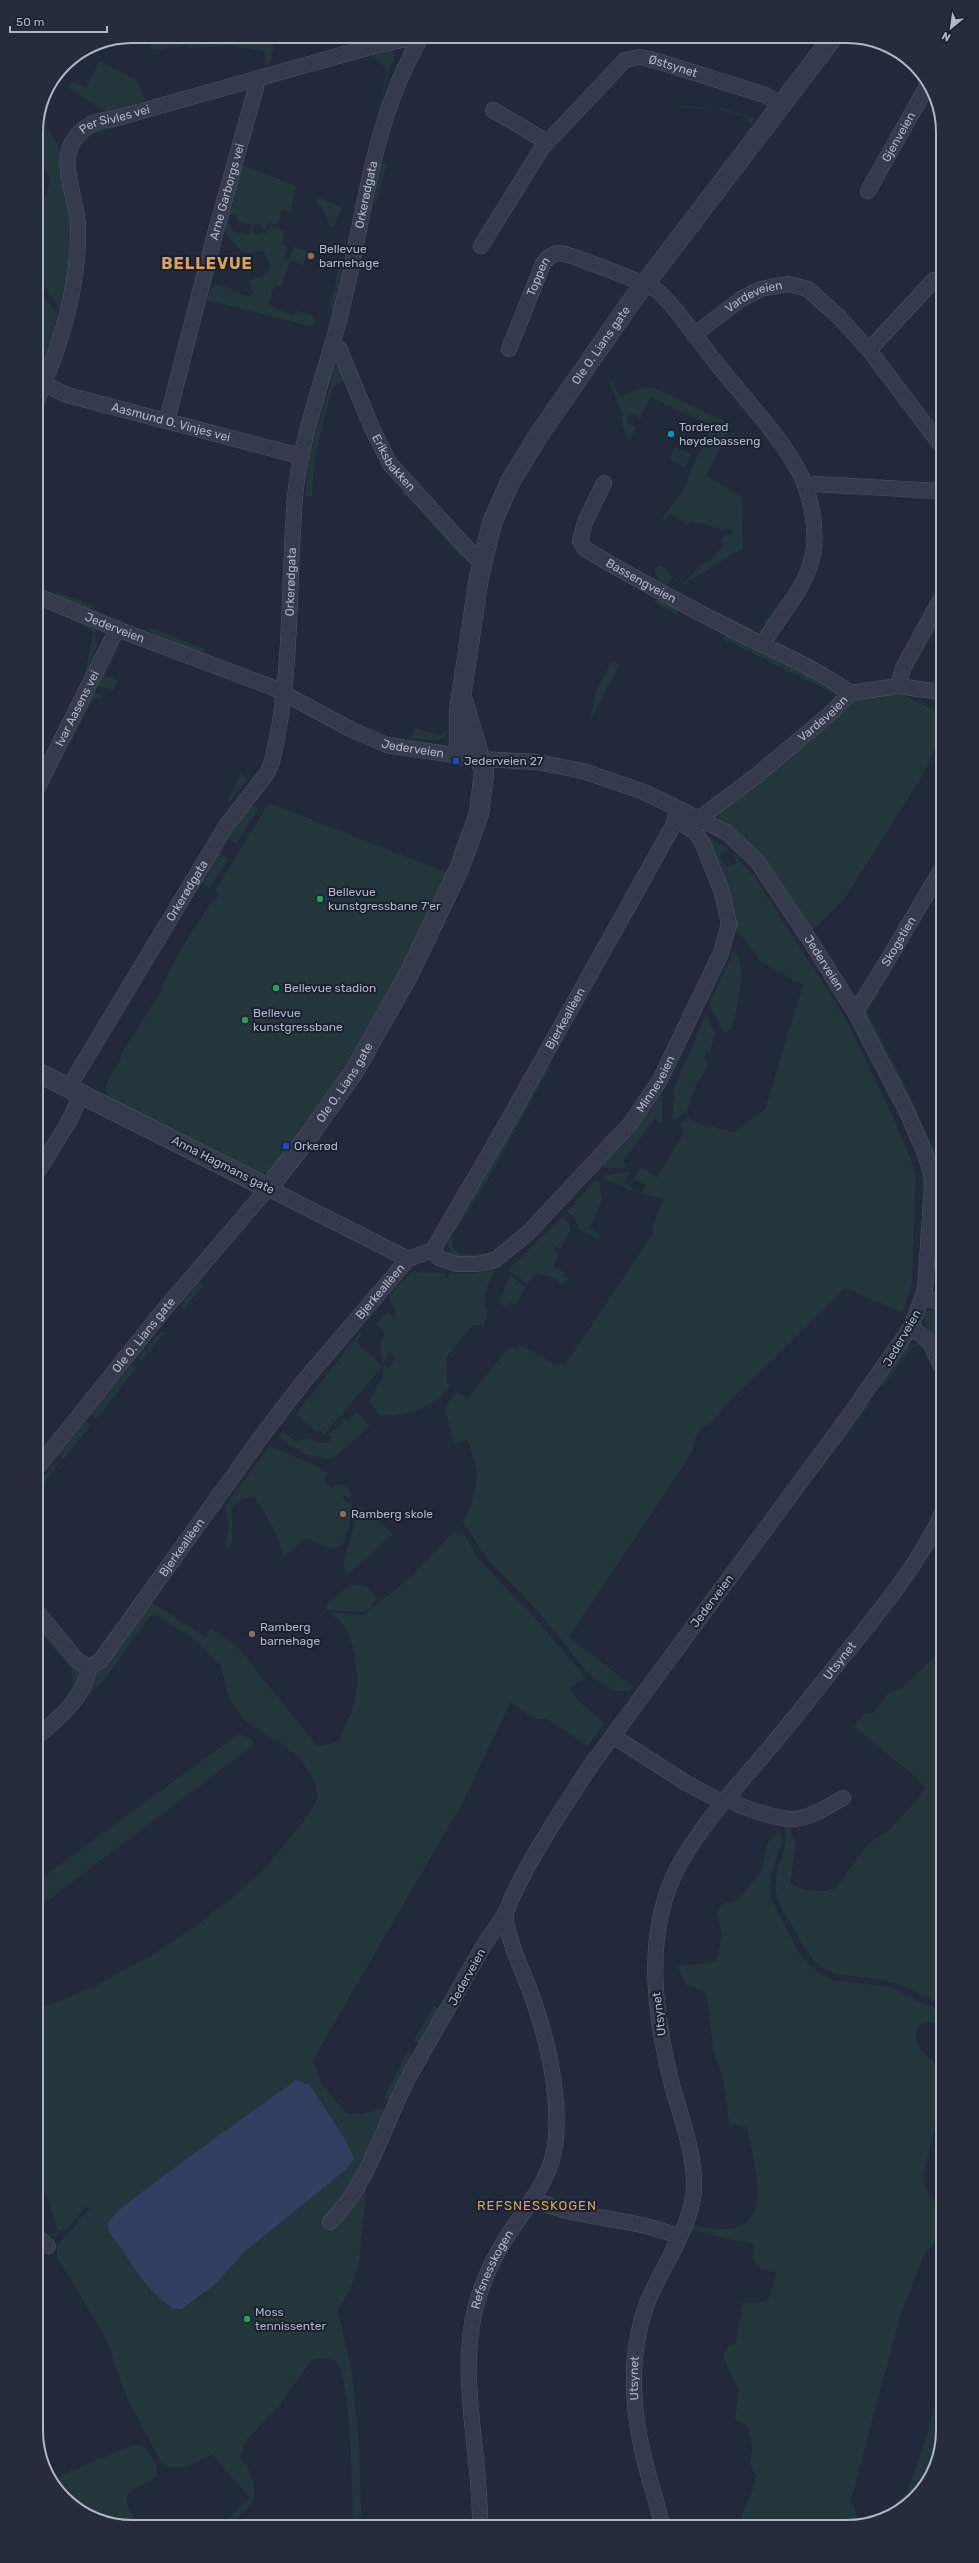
<svg xmlns="http://www.w3.org/2000/svg" width="979" height="2563" font-family="Rubik,sans-serif">
	<rect width="100%" height="100%" fill="#21293b"/>
	<path fill="#23363c" fill-rule="evenodd" d="M143,36H275L271,63L265,65V51L230,46L189,48L188,46L152,50L149,39L144,40Z
		M389,50L393,51L395,57L390,68L373,135L387,72L385,67L372,55L266,84L263,88L262,84L365,54Z
		M100,61L137,80L145,100L139,102L135,106L97,116L105,111L68,88L72,81L86,88Z
		M247,88L250,89L205,100L93,134L83,143L75,159L71,156L85,132Z
		M680,106L720,108L755,118L750,124L747,117L718,109L675,107Z
		M43,118L63,155L74,226L63,313L36,274V201H43L51,180C41,163 24,134 43,118Z
		M382,163H387L375,206L373,205Z
		M242,165L298,187L295,188L291,212L283,210L277,225L268,223L265,231L259,224L254,225L252,231L256,235L262,232L266,234L270,225L284,231L283,245L287,247L284,259L289,260L293,247L308,251L303,265L290,261L281,287L276,285L272,292L269,306L294,315L296,311L312,315L315,320L313,327L206,300L215,284C229,284 239,297 251,296L253,293L250,281L266,274L271,267L264,251L248,253L241,251L223,231ZM230,214L236,215L238,222L251,225L249,235L234,232L228,222Z
		M318,198L340,206L343,204L334,227L330,226L322,207L316,204Z
		M339,266L341,267L333,313L330,306Z
		M36,283L59,316L37,393Z
		M337,362L347,380L338,383L331,391L315,456L312,496H305L310,454Z
		M605,371L621,397L642,388H655L732,425L706,476L741,496L743,548L681,586L700,565L709,562L724,545L720,541L725,535H731L732,529H725V531L705,524L691,522L688,526L671,513L665,520L662,518L685,488L691,470L712,426L650,397L641,418L630,413L626,422L636,427L630,440L624,433L621,410Z
		M675,447L691,454L685,467L670,459Z
		M405,491L465,553L462,558L407,496L401,494Z
		M661,565L674,577L667,585C660,582 655,577 654,568Z
		M57,592L95,606L89,610L56,596Z
		M654,599L677,607L679,616L656,603Z
		M777,605C777,608 773,614 770,618C753,642 736,625 716,613V611L754,629L762,625Z
		M940,607V623L909,675L908,669Z
		M48,609L95,628L97,646L84,679L93,633L89,628Z
		M149,627L199,647L205,649L203,653C184,647 166,639 148,630Z
		M727,633L834,689L837,697L833,703L835,696L831,692L723,639Z
		M120,646L105,675L118,681L114,690L97,686L117,648Z
		M613,660L619,666L590,721L596,691Z
		M93,692L102,695L101,699L94,697L70,744L68,742Z
		M898,693L941,713V738L919,781L845,898L812,931L716,815L849,703L855,699Z
		M414,728L441,735L446,730V737L435,741L411,738Z
		M469,773L474,775L471,808L455,853L452,854L468,814L473,778Z
		M241,774L247,780L230,801L226,803Z
		M269,803L445,872L447,868L450,870L399,972L326,1098L324,1097L319,1102L320,1106L268,1173L259,1174L108,1097C101,1084 115,1069 122,1058L120,1056L164,987L162,986C176,956 194,926 214,900H216L219,897L216,889Z
		M250,805L259,808L236,844L226,837Z
		M704,834L729,849L754,876L844,1016L893,1116L916,1173L912,1282L903,1313L845,1288L724,1407L709,1425L702,1427L695,1438L692,1452L569,1637L633,1687L629,1691H615L595,1679L582,1666L537,1610L487,1559L463,1522C474,1500 481,1481 473,1457C471,1451 470,1444 466,1440L454,1444L445,1407L457,1392L467,1399L509,1347L516,1348L519,1344L556,1365H565L654,1232L651,1231L664,1199L642,1193L646,1185L634,1179L630,1187L638,1191C625,1192 617,1179 605,1181L604,1175L630,1172L624,1183L629,1185L641,1167L657,1177L684,1133L680,1124L688,1118L699,1124L735,1132L765,1109L803,985L761,962L742,936L733,929ZM729,849L737,862L726,868L719,855Z
		M667,848L669,850L629,923L639,898Z
		M217,852L228,859L210,888L199,881Z
		M734,950C749,966 736,1010 732,1029L724,1033L709,1005Z
		M876,990L880,991L867,1012L907,1089L933,1147L941,1155V1160L933,1156L863,1011Z
		M706,1014L715,1033L710,1053H706L704,1060L708,1064C706,1072 701,1077 697,1083C689,1097 692,1115 672,1120L675,1086Z
		M548,1067H550L484,1187L451,1237L453,1248L462,1254L490,1253L488,1256L460,1258L456,1256L448,1247V1237Z
		M662,1094V1124L655,1119L623,1161L627,1165L623,1168H605L603,1165L633,1134Z
		M599,1179L602,1201L589,1229L601,1235L598,1240L578,1229L575,1219L567,1211L593,1182Z
		M563,1216L571,1228L561,1249L556,1247L554,1250L559,1253L553,1266L565,1273L564,1277L570,1280L560,1286V1282L549,1276L535,1274L527,1284L508,1270Z
		M494,1266L496,1268L484,1295L487,1316L484,1325H473L446,1358L447,1383L451,1386C432,1408 408,1417 380,1415L369,1402L383,1376V1366L324,1435L320,1430L317,1432L296,1414L361,1331L363,1332L356,1342L383,1366L389,1368L396,1358L390,1353L382,1363L380,1346L384,1331L376,1324L387,1312L395,1318L396,1311L389,1299L391,1293L412,1272L443,1273H445V1277L449,1278L450,1274L478,1273Z
		M510,1275L526,1287L516,1305L510,1302L506,1308L499,1302Z
		M199,1281L204,1285L184,1309L180,1306Z
		M928,1310H941V1328L938,1334L941,1353L924,1322L925,1313Z
		M160,1332H165L142,1361L138,1358Z
		M919,1343L926,1348L917,1346L912,1348L883,1386L881,1384L907,1347Z
		M131,1365L137,1367L97,1418L91,1414Z
		M866,1404L869,1406L821,1469L819,1468Z
		M357,1412L370,1426L331,1460L304,1454L279,1437L282,1430L295,1441L310,1438L319,1443H327L332,1438L327,1435L341,1425L340,1419L343,1418L346,1421Z
		M86,1421L91,1425L63,1460L59,1455Z
		M270,1446L316,1466L327,1474L323,1480L333,1488L337,1484L346,1485L352,1495L349,1498L345,1495L343,1497L348,1503L351,1500L352,1502C352,1512 348,1547 336,1548C327,1549 314,1541 306,1538L284,1557L276,1533L254,1496L239,1501L232,1508V1542L228,1548H225L229,1525L225,1506Z
		M55,1462L59,1464L38,1490V1483Z
		M360,1505L393,1534L350,1573H348L344,1569V1561Z
		M453,1532L465,1535L477,1557L533,1616L580,1670L584,1678L569,1688L578,1700L604,1723L588,1746L547,1719H537L510,1703L463,1802L313,2060L321,2083L347,2114H362L382,2109L388,2111L367,2180L359,2262L351,2288L338,2310L353,2379L359,2447L362,2526H353C353,2501 350,2378 338,2364C332,2356 321,2358 312,2360L278,2407L245,2442L240,2458C251,2469 258,2489 252,2504L228,2526H219L250,2498L213,2455C196,2461 176,2476 161,2462L126,2396L106,2338L57,2257V2246L90,2208L86,2207L67,2229L59,2231L56,2237L39,2235V2231L52,2235L58,2231L47,2196L39,2182V2009L97,1985L157,1952L193,1928L241,1890L267,1866L303,1822L317,1800L316,1785L301,1759L283,1744L266,1735L243,1719L230,1700L220,1665L198,1642L158,1616L153,1615L148,1619L105,1679L38,1745V1740L119,1648L151,1604H154L206,1637L210,1628L236,1645L317,1746L339,1742C344,1727 354,1710 356,1695C359,1670 355,1625 330,1614L332,1612L363,1615L412,1576ZM296,2080L310,2085L346,2141L354,2158L347,2169C310,2197 268,2224 238,2259C225,2273 195,2310 174,2309C144,2291 129,2259 109,2232L119,2210Z
		M351,1584L368,1587L377,1599L371,1604L372,1607L364,1612L327,1610V1604Z
		M38,1620L81,1671L83,1679L38,1732V1725C54,1709 80,1694 71,1669L38,1628Z
		M942,1649V2004C927,2000 914,1989 898,1984C840,1967 827,1992 793,1928C787,1916 778,1906 776,1893C772,1867 792,1850 784,1821L789,1823L796,1845L790,1884L805,1890L826,1891L836,1888L867,1845L890,1829L917,1800L925,1788L917,1778L854,1727L864,1714L873,1713L888,1693L902,1688Z
		M238,1734L251,1739L255,1744L39,1907V1880Z
		M780,1830L782,1842L771,1874L770,1897L799,1953L810,1966L832,1980L891,1987L923,2004L942,2009V2022L924,2023L917,2028C911,2050 931,2056 942,2071L943,2095L923,2175C924,2188 932,2201 943,2208V2234L936,2243L925,2252L900,2316L851,2500L858,2518L872,2524H738L753,2489L756,2475L750,2463L752,2450L748,2427L735,2419L739,2391L723,2357L729,2346L736,2343L743,2302L760,2303L770,2298L776,2273C755,2266 752,2267 755,2245L691,2230L692,2225C779,2247 758,2181 747,2127L729,2124L723,2077L714,2054L706,1992L686,1985L677,1966L716,1962L722,1935L717,1914L719,1908L723,1904L738,1900L762,1870L766,1845Z
		M434,2006L439,2010L420,2044L413,2041Z
		M408,2051L414,2055L390,2100L384,2097Z
		M943,2373C943,2434 948,2489 883,2519L908,2490L926,2439Z
		M135,2444C149,2446 158,2463 157,2476C125,2496 117,2492 140,2527H126L73,2507L52,2484L50,2480Z"/>
	<path fill="#323f61" d="M296,2080L310,2085L346,2141L354,2158L347,2169L244,2252L215,2285L182,2309H174C144,2291 130,2259 109,2232L108,2223L119,2210L167,2173Z"/>
	<g fill="none" stroke-linecap="round" stroke-linejoin="round">
		<g stroke="#505666" stroke-width="16">
			<g id="minor">
				<path d="M493,110L547,142"/>
				<path id="s1" d="M868,191L929,83"/>
				<path id="s2" d="M481,246L542,148L625,60L640,57L657,61L765,95L782,105"/>
				<path id="s3" d="M694,335L741,299L761,289L788,284L808,289L840,318L869,350L940,444"/>
				<path id="s4" d="M333,346L339,348L372,428L390,464L475,557L483,561"/>
				<path id="s5" d="M509,349L543,264C547,258 551,254 560,253C567,253 653,286 658,291C680,312 698,340 717,364C743,397 791,447 805,485C812,504 816,528 814,548C810,584 781,613 763,643"/>
				<path d="M869,350L934,280"/>
				<path id="s6" d="M44,384L67,395L300,456"/>
				<path id="s7" d="M37,401C60,346 79,289 78,228C78,205 63,172 69,150C75,130 93,120 113,119L374,46L420,36"/>
				<path id="s8" d="M167,420L215,234L256,88L255,79"/>
				<path id="s9" d="M604,483L585,522L580,541L585,549C634,578 684,605 735,631C774,651 815,667 850,693"/>
				<path d="M805,486L815,484L940,491"/>
				<path id="s10" d="M37,596L117,629L274,688L352,730L387,745L480,759L537,762L583,771L644,792L726,832L757,861L811,942L855,1012L907,1112L926,1156L931,1174L932,1187L925,1290L911,1327L846,1420L589,1768C563,1809 535,1849 514,1893C511,1899 509,1906 506,1912C500,1923 491,1934 484,1945C460,1987 436,2029 412,2071C384,2121 371,2182 330,2222"/>
				<path d="M898,686L940,692"/>
				<path id="s11" d="M37,789L117,629"/>
				<path id="s12" d="M700,818L756,776L832,712L850,693L898,686L903,668L940,600"/>
				<path id="s13" d="M855,1012L880,973L941,870"/>
				<path id="s14" d="M69,1087L226,826L267,773L272,762C293,676 288,585 295,497C301,433 326,374 341,312C365,218 371,120 422,36"/>
				<path d="M38,1171L68,1123L82,1094"/>
				<path id="s15" d="M433,1250L439,1258L457,1264H477L495,1260L528,1233L631,1123L660,1080L721,953L729,924L722,892L702,842L695,832L682,824L677,809"/>
				<path d="M924,1298L941,1302"/>
				<path d="M911,1327L929,1341L941,1366"/>
				<path id="s16" d="M38,1467L162,1312L268,1188L408,1259"/>
				<path d="M38,1613L77,1660L89,1668"/>
				<path id="s17" d="M89,1668L101,1660L264,1433L304,1381L408,1259L433,1250L508,1121L674,824L677,809"/>
				<path d="M38,1736C59,1718 85,1697 89,1668"/>
				<path d="M613,1736L686,1783L722,1802"/>
				<path d="M726,1798C739,1807 778,1820 794,1819C811,1818 828,1806 843,1798"/>
				<path d="M534,2199C579,2221 632,2216 679,2237"/>
				<path d="M39,2239L48,2246"/>
				<path id="s18" d="M480,2525C481,2448 454,2368 480,2292C486,2275 494,2258 503,2243C524,2208 553,2180 556,2138C559,2092 548,2042 533,1999C523,1970 508,1944 505,1913"/>
				<path id="s19" d="M662,2525C658,2506 652,2488 647,2470C633,2417 627,2363 645,2309C658,2270 695,2226 694,2184C694,2151 681,2117 672,2085C654,2013 642,1928 682,1860C704,1822 733,1791 761,1758C792,1722 820,1685 850,1648C884,1606 919,1563 942,1514"/>
			</g>
		</g>
		<g stroke="#505666" stroke-width="20">
			<g id="tertiary">
				<path id="s20" d="M459,756V711L479,577L492,523L510,482L538,436L631,302L834,36"/>
				<path id="s21" d="M37,1072L268,1188L308,1137L353,1073L409,974L460,867L479,814L484,772L464,703"/>
			</g>
		</g>
		<use href="#minor" stroke="#353b4c" stroke-width="15"/>
		<use href="#tertiary" stroke="#353b4c" stroke-width="19"/>
	</g>
	<g fill="#8d6e63" stroke="#1a2030" stroke-width="1.5">
		<circle cx="311" cy="256" r="4"/>
		<circle cx="343" cy="1514" r="4"/>
		<circle cx="252" cy="1634" r="4"/>
	</g>
	<circle fill="#0f9aa8" stroke="#1a2030" stroke-width="1.5" cx="671" cy="434" r="4"/>
	<g fill="#1a4fb4" stroke="#1a2030" stroke-width="1.5">
		<rect x="452" y="757" width="8" height="8" rx="2"/>
		<rect x="282" y="1142" width="8" height="8" rx="2"/>
	</g>
	<g fill="#2e9e5b" stroke="#1a2030" stroke-width="1.5">
		<circle cx="320" cy="899" r="4"/>
		<circle cx="276" cy="988" r="4"/>
		<circle cx="245" cy="1020" r="4"/>
		<circle cx="247" cy="2319" r="4"/>
	</g>
	<g text-anchor="middle" dominant-baseline="central" stroke-width="4" stroke-linejoin="round" paint-order="stroke">
		<g font-size="12" fill="#b0b6c7" stroke="#1a2030">
			<text stroke="none"><textPath href="#s2" startOffset="286">Østsynet</textPath></text>
			<text stroke="none"><textPath href="#s7" startOffset="317">Per Sivles vei</textPath></text>
			<text stroke="none"><textPath href="#s1" startOffset="62">Gjenveien</textPath></text>
			<text stroke="none"><textPath href="#s8" startOffset="236">Arne Garborgs vei</textPath></text>
			<text stroke="none"><textPath href="#s14" startOffset="961">Orkerødgata</textPath></text>
			<text stroke="none"><textPath href="#s5" startOffset="78">Toppen</textPath></text>
			<text stroke="none"><textPath href="#s3" startOffset="72">Vardeveien</textPath></text>
			<text stroke="none"><textPath href="#s20" startOffset="445">Ole O. Lians gate</textPath></text>
			<text stroke="none"><textPath href="#s6" startOffset="133">Aasmund O. Vinjes vei</textPath></text>
			<text stroke="none"><textPath href="#s4" startOffset="134">Eriksbakken</textPath></text>
			<text stroke="none"><textPath href="#s9" startOffset="137">Bassengveien</textPath></text>
			<text stroke="none"><textPath href="#s14" startOffset="565">Orkerødgata</textPath></text>
			<text stroke="none"><textPath href="#s10" startOffset="84">Jederveien</textPath></text>
			<text stroke="none"><textPath href="#s11" startOffset="90">Ivar Aasens vei</textPath></text>
			<text stroke="none"><textPath href="#s12" startOffset="158">Vardeveien</textPath></text>
			<text stroke="none"><textPath href="#s10" startOffset="407">Jederveien</textPath></text>
			<text stroke="none"><textPath href="#s14" startOffset="229">Orkerødgata</textPath></text>
			<text stroke="none"><textPath href="#s13" startOffset="83">Skogstien</textPath></text>
			<text stroke="none"><textPath href="#s10" startOffset="899">Jederveien</textPath></text>
			<text stroke="none"><textPath href="#s17" startOffset="813">Bjerkeallèen</textPath></text>
			<text stroke="none"><textPath href="#s21" startOffset="389">Ole O. Lians gate</textPath></text>
			<text stroke="none"><textPath href="#s15" startOffset="307">Minneveien</textPath></text>
			<text transform="translate(223 1165) rotate(27)">Anna Hagmans gate</text>
			<text stroke="none"><textPath href="#s17" startOffset="477">Bjerkeallèen</textPath></text>
			<text stroke="none"><textPath href="#s16" startOffset="169">Ole O. Lians gate</textPath></text>
			<text transform="translate(902 1338) rotate(-60)">Jederveien</text>
			<text stroke="none"><textPath href="#s17" startOffset="153">Bjerkeallèen</textPath></text>
			<text transform="translate(712 1601) rotate(-53)">Jederveien</text>
			<text stroke="none"><textPath href="#s19" startOffset="943">Utsynet</textPath></text>
			<text transform="translate(467 1977) rotate(-61)">Jederveien</text>
			<text transform="translate(659 2014) rotate(-97)">Utsynet</text>
			<text stroke="none"><textPath href="#s18" startOffset="260">Refsnesskogen</textPath></text>
			<text stroke="none"><textPath href="#s19" startOffset="150">Utsynet</textPath></text>
		</g>
		<g font-size="12" fill="#b0b6c7" stroke="#1a2030" text-anchor="start">
			<text x="319" y="249">Bellevue<tspan x="319" dy="14">barnehage</tspan></text>
			<text x="679" y="427">Torderød<tspan x="679" dy="14">høydebasseng</tspan></text>
			<text x="464" y="761">Jederveien 27</text>
			<text x="328" y="892">Bellevue<tspan x="328" dy="14">kunstgressbane 7'er</tspan></text>
			<text x="284" y="988">Bellevue stadion</text>
			<text x="253" y="1013">Bellevue<tspan x="253" dy="14">kunstgressbane</tspan></text>
			<text x="294" y="1146">Orkerød</text>
			<text x="351" y="1514">Ramberg skole</text>
			<text x="260" y="1627">Ramberg<tspan x="260" dy="14">barnehage</tspan></text>
			<text x="255" y="2312">Moss<tspan x="255" dy="14">tennissenter</tspan></text>
		</g>
		<g font-size="13" letter-spacing="1" fill="#d8a35a" stroke="#1a2030">
			<text x="537" y="2205">REFSNESSKOGEN</text>
		</g>
		<g font-size="16" font-weight="bold" letter-spacing="1" fill="#d8a35a" stroke="#1a2030">
			<text x="207" y="263">BELLEVUE</text>
		</g>
	</g>
	<path d="M0 0H979V2563H0ZM132 43H847A89 89 0 0 1 936 132V2431A89 89 0 0 1 847 2520H132A89 89 0 0 1 43 2431V132A89 89 0 0 1 132 43Z" fill="#262c3c" fill-rule="evenodd"/>
	<path fill="none" stroke="#b0b6c7" stroke-width="2" d="M132 43H847A89 89 0 0 1 936 132V2431A89 89 0 0 1 847 2520H132A89 89 0 0 1 43 2431V132A89 89 0 0 1 132 43Z"/>
	<g transform="translate(951 28) rotate(209)" stroke="#1a2030" stroke-width="3" paint-order="stroke">
	<path d="M0-3L7 15L0 10L-7 15Z" fill="#b0b6c7"/>
	<text y="-6" font-size="11" font-weight="bold" text-anchor="middle" fill="#b0b6c7">N</text>
	</g>
	<path d="M10 26v6h97v-6" fill="none" stroke="#b0b6c7" stroke-width="2"/>
	<text x="16" y="26" font-size="12" fill="#b0b6c7" stroke="#1a2030" stroke-width="3" paint-order="stroke">50 m</text>
</svg>
